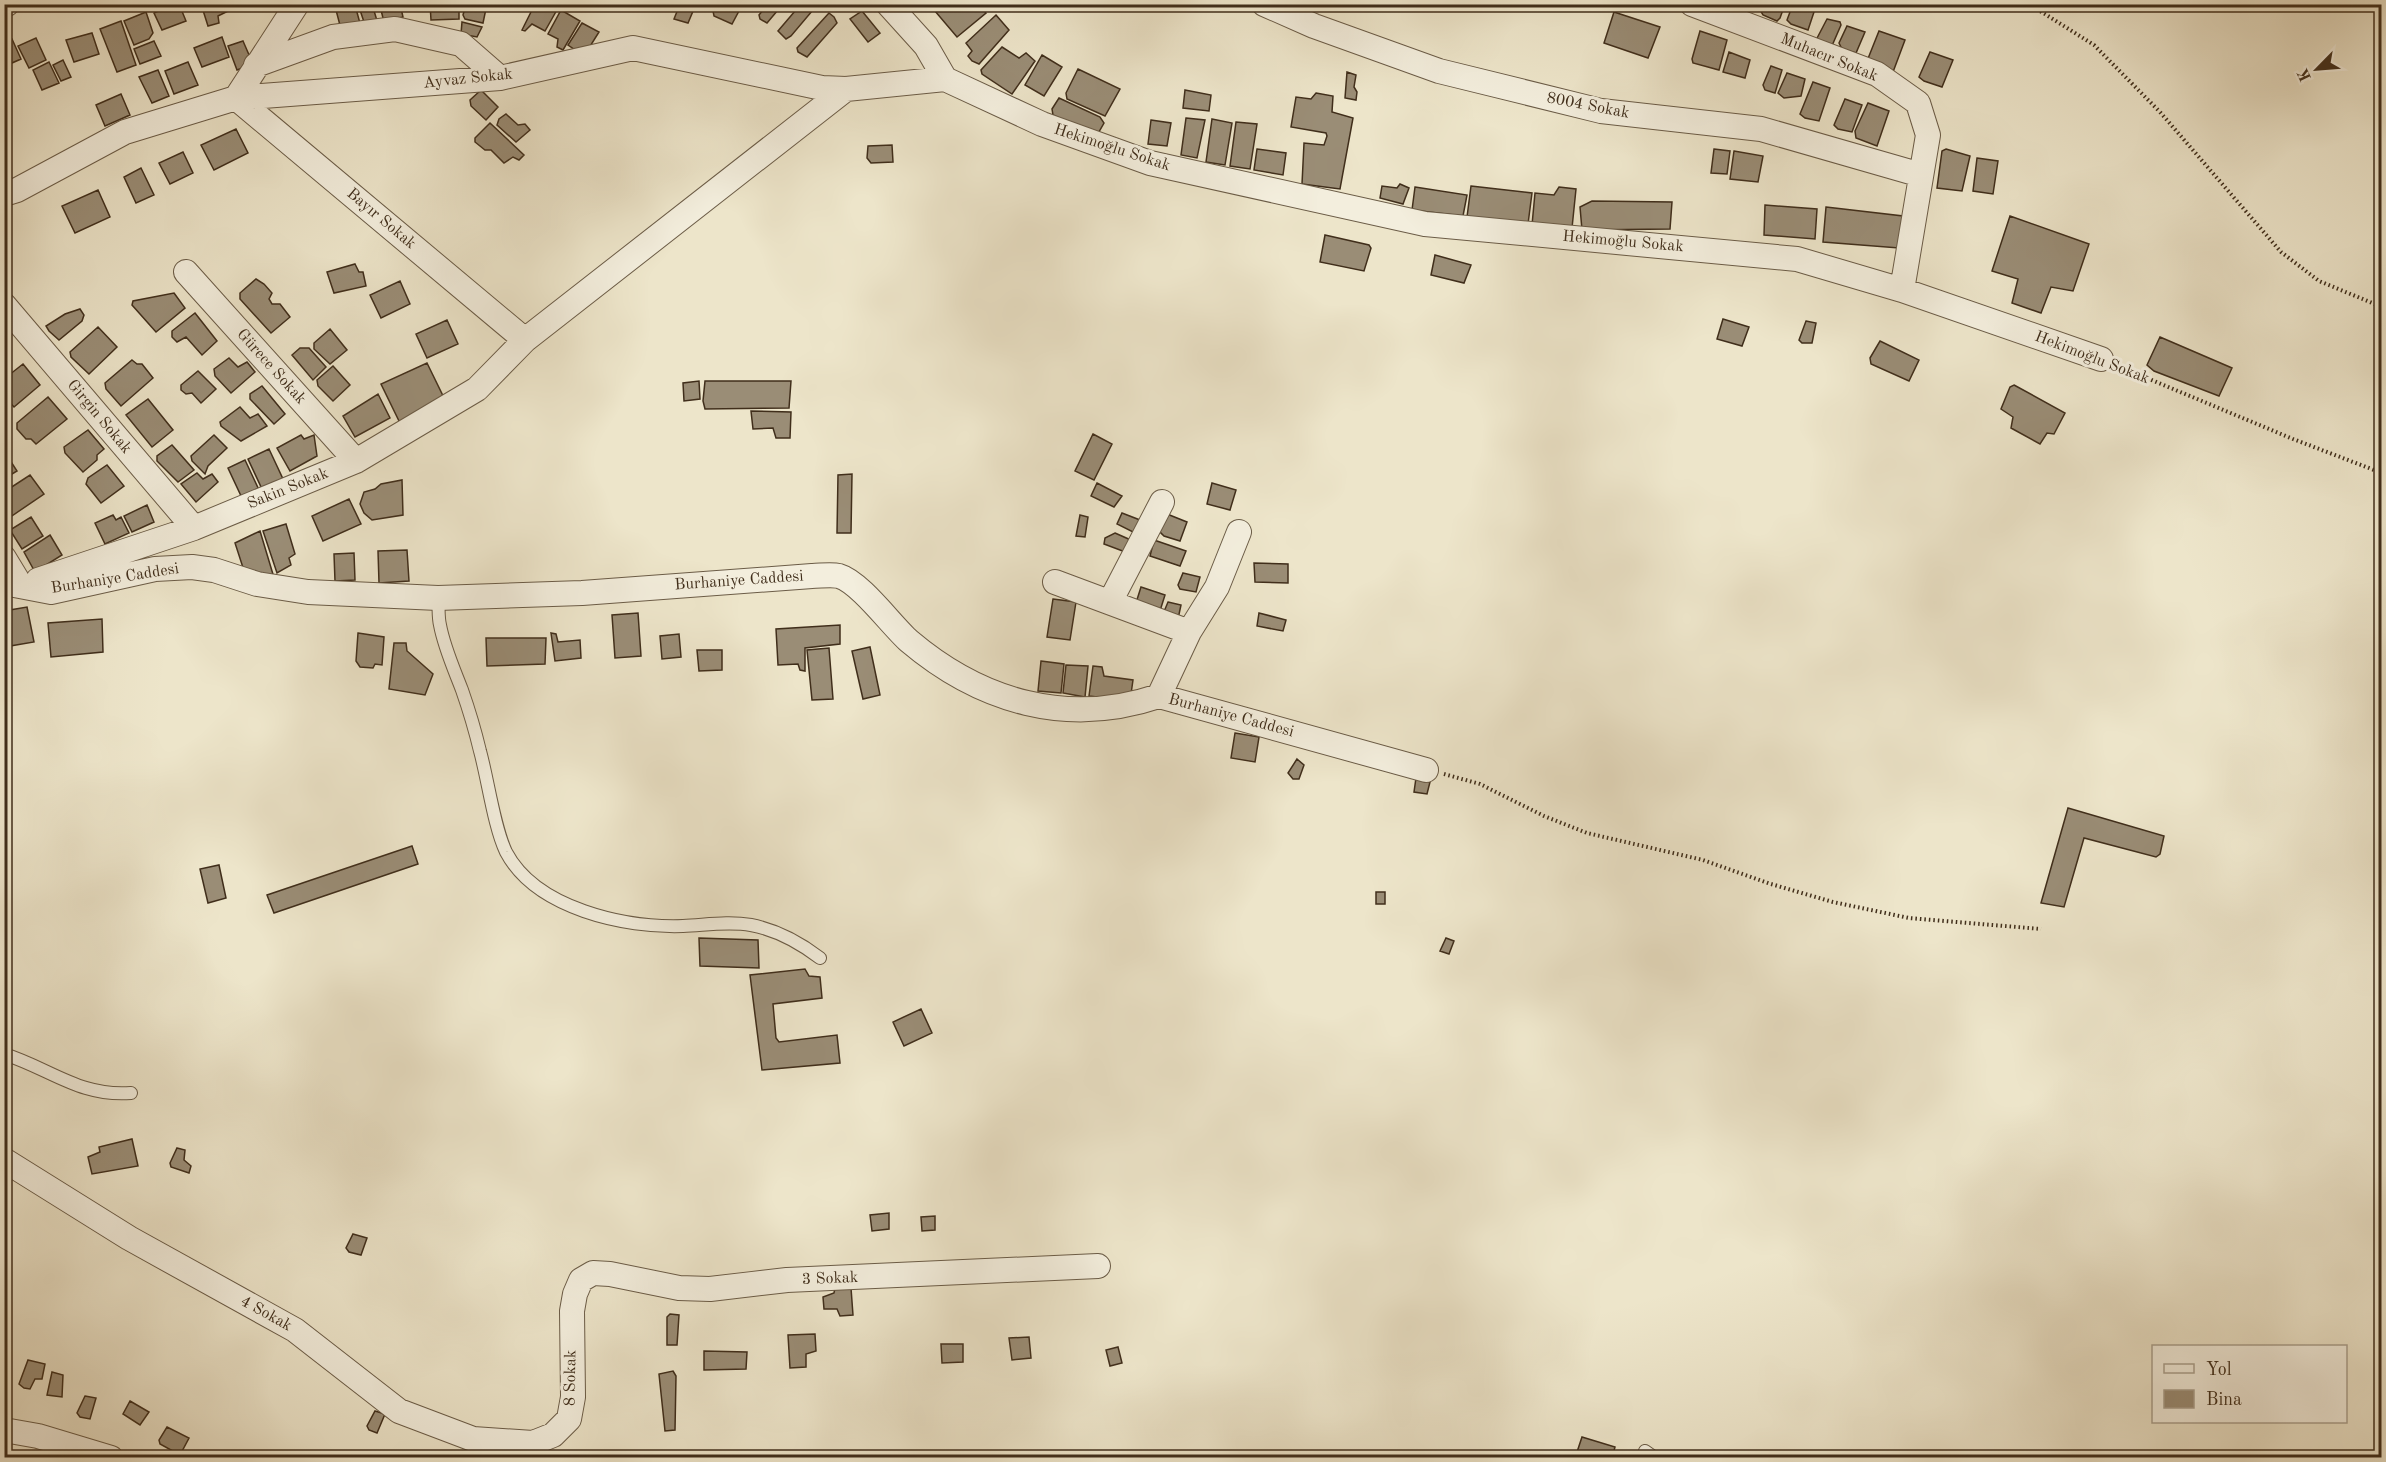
<svg xmlns="http://www.w3.org/2000/svg" width="2386" height="1462" font-family="'Old Standard TT',serif">
	<rect width="100%" height="100%" fill="#ede5ca"/>
	<filter id="stains"><feTurbulence type="fractalNoise" baseFrequency=".00333" numOctaves="4"/><feColorMatrix values="0 0 0 0 .2 0 0 0 0 .09 0 0 0 0 .02 0 0 0 .5 -.17"/></filter>
	<radialGradient id="worn" r=".72"><stop offset=".6" stop-color="#630" stop-opacity="0"/><stop offset="1" stop-color="#630" stop-opacity=".3"/></radialGradient>
	<path fill="#9a8d76" stroke="#402e1b" stroke-width="1.5" d="M173,4H179L186,21L162,30L154,13Z
		M201,4H226L228,11L218,16L219,23L208,26Z
		M367,4H372L378,24L366,28L359,7Z
		M383,4H400L403,17L384,22L380,6Z
		M430,4H459V19L431,20Z
		M466,4H487L483,23L465,19L463,15Z
		M535,4H553L558,8L545,31L532,24L525,31L522,30Z
		M680,4H696L688,23L674,19Z
		M717,4H732L740,9L732,24L714,16L713,11Z
		M768,4H783L767,23L760,19L759,15Z
		M801,4H818L791,36L786,39L778,31Z
		M929,4H980L986,13L957,37Z
		M1762,4H1785L1780,18L1777,21L1763,15L1760,10Z
		M1793,4L1816,6L1808,30L1791,24L1787,20Z
		M355,5L361,27L342,33L336,10Z
		M561,10L580,21L563,50L557,47L558,39L548,34Z
		M862,11L880,33L868,42L850,19Z
		M146,12L153,33L149,39L134,45L124,21Z
		M1614,12L1660,27L1648,58L1604,43Z
		M829,13L834,17L837,23L807,57L798,52L797,48Z
		M996,15L1009,30L979,64L972,61L968,56L972,51L966,43Z
		M1827,19L1840,22L1841,25L1831,48L1815,42Z
		M121,21L136,65L117,72L100,29Z
		M462,22L482,27L477,37L461,34Z
		M582,23L599,32L584,56L568,45Z
		M1847,26L1865,32L1856,53L1842,49L1839,43Z
		M1700,31L1727,40L1719,70L1693,63L1692,59Z
		M1879,31L1905,40L1893,72L1867,61Z
		M92,33L99,54L74,62L66,40Z
		M222,37L229,57L202,67L194,48Z
		M36,38L46,60L29,68L18,46Z
		M12,39L21,59L5,66L4,43Z
		M154,41L161,56L140,64L134,49Z
		M243,41L253,64L237,70L228,46Z
		M1002,47L1019,58L1026,53L1035,61L1012,94L982,74L981,70Z
		M1729,52L1750,60L1745,78L1723,72Z
		M1930,52L1953,60L1942,87L1924,81L1919,77Z
		M1042,55L1062,67L1044,96L1025,85Z
		M63,60L71,77L61,81L53,65Z
		M49,62L59,83L42,90L33,70Z
		M188,62L198,85L174,94L165,71Z
		M1771,66L1782,70L1775,93L1765,90L1763,85Z
		M1078,69L1120,89L1105,116L1067,99L1066,93Z
		M158,70L169,96L152,103L139,77Z
		M1347,72L1356,75L1354,87L1357,92L1356,100L1345,98Z
		M1787,73L1805,79L1801,96L1784,98L1778,93Z
		M1813,82L1830,88L1819,121L1805,118L1800,114Z
		M481,90L498,107L486,120L471,106L470,100Z
		M1185,90L1211,95L1209,111L1183,108Z
		M1316,93L1333,96L1332,112L1353,118L1340,189L1302,184L1304,143L1324,145L1327,136L1326,133L1291,127L1296,97L1311,99Z
		M121,94L130,115L105,126L96,105Z
		M1059,98L1100,117L1104,123L1096,137L1053,115L1052,109Z
		M1845,99L1862,105L1852,132L1838,129L1834,125Z
		M1868,103L1889,111L1877,146L1856,138L1855,131Z
		M506,114L518,125L525,124L530,130L516,142L497,125L499,119Z
		M1186,118L1205,120L1197,158L1181,155Z
		M1212,119L1232,123L1225,165L1206,162Z
		M1151,120L1171,123L1167,146L1148,144Z
		M1236,122L1257,124L1250,169L1230,166Z
		M490,123L524,155L519,160L513,157L504,163L491,150H485L475,142V138Z
		M236,129L248,153L214,170L201,145Z
		M892,145L893,162L871,163L867,158L868,146Z
		M1257,149L1286,153L1283,175L1254,170Z
		M1714,149L1730,151L1727,174L1711,173Z
		M1946,149L1970,156L1962,191L1937,188L1942,151Z
		M1734,151L1763,156L1758,182L1730,179Z
		M183,152L193,173L170,184L159,163Z
		M1977,158L1998,161L1993,194L1973,191Z
		M141,168L154,195L136,203L124,177Z
		M1400,184L1409,188L1403,204L1380,198L1382,186L1397,188Z
		M1471,186L1532,193L1528,224L1467,217Z
		M1415,187L1467,195L1463,216L1412,210Z
		M1559,187L1576,189L1572,228L1532,225L1535,193L1554,195Z
		M98,190L110,217L75,233L62,206Z
		M1592,201L1672,202L1670,229L1582,230L1580,207Z
		M1765,205L1817,209L1815,239L1764,235Z
		M1826,207L1903,216L1899,248L1823,242Z
		M2010,216L2089,244L2073,291L2051,287L2041,313L2012,303L2018,279L1992,271Z
		M1325,235L1369,245L1371,248L1364,271L1320,262Z
		M1435,255L1471,265L1464,283L1431,275Z
		M355,264L359,272H363L366,286L334,293L327,272Z
		M256,279L264,284L272,293L269,299L272,304H280L290,317L271,333L240,299V293Z
		M400,281L410,304L381,318L370,295Z
		M174,293L185,308L156,332L132,305L133,301Z
		M80,309L84,315L82,321L59,340L49,331L46,326L65,314Z
		M195,313L217,341L202,355L186,337L177,342L172,337V331Z
		M1723,319L1749,327L1742,346L1717,339Z
		M447,320L458,344L427,358L416,334Z
		M1806,321L1816,323L1812,343H1802L1799,340Z
		M98,327L117,347L89,374L71,357L70,352Z
		M330,329L347,350L330,364L314,349V343Z
		M2160,337L2232,368L2219,396L2154,371L2147,365Z
		M1880,341L1919,360L1909,381L1871,364L1870,358Z
		M300,348H309L326,367L313,380L292,355Z
		M229,358L238,367L247,362L255,372L231,393L215,376L214,369Z
		M132,360L137,364H142L153,378L121,406L106,389L105,383Z
		M427,363L446,402L400,423L381,384Z
		M23,364L40,385L14,407L4,396V379Z
		M333,366L350,385L333,401L318,386L317,380Z
		M198,371L216,389L201,403L192,393L186,394L181,390V385Z
		M699,381L700,399L684,401L683,383Z
		M705,381H791L789,408L705,409L703,401Z
		M2014,385L2065,413L2054,434L2047,433L2040,444L2011,428L2013,417L2001,409L2010,387Z
		M262,386L285,414L274,424L250,399V394Z
		M378,394L390,418L355,437L343,416Z
		M48,397L67,419L36,444L31,439H26L17,429V423Z
		M148,399L173,430L152,447L126,415Z
		M240,407L250,418L258,414L267,426L241,441L221,426L220,422Z
		M751,411L791,412L790,438H776L773,428L753,429Z
		M88,430L104,449L97,455V460L83,472L65,453L64,447Z
		M1093,434L1112,444L1094,480L1075,471Z
		M214,435L227,448L208,466L205,474L192,461L191,456Z
		M301,435L304,439L314,435L317,456L290,471L277,448Z
		M172,445L194,470L178,482L157,461V456Z
		M269,449L283,479L262,489L248,459Z
		M4,451L17,471L4,479Z
		M245,460L259,490L242,498L228,468Z
		M107,465L124,486L101,503L86,484L88,478Z
		M197,473L203,479L212,474L218,482L196,502L181,484Z
		M852,474L851,533H837L838,475Z
		M30,475L44,494L6,520L4,492Z
		M402,480L403,515L372,520L364,513L360,504L364,492L375,489L381,484Z
		M1097,483L1122,496L1114,507L1091,496Z
		M1212,483L1236,490L1230,510L1207,504Z
		M349,499L361,524L323,541L312,516Z
		M147,505L154,522L132,532L124,516Z
		M1122,513L1140,520L1135,533L1117,524Z
		M1167,514L1187,522L1180,541L1164,536L1159,531Z
		M113,515L116,520L121,517L129,533L105,544L95,523Z
		M1080,515L1088,517L1085,537L1076,536Z
		M31,517L43,536L22,549L10,530Z
		M286,524L295,554L289,558L291,565L277,573L263,531Z
		M260,531L275,581L247,580L235,543Z
		M1115,533L1133,541L1128,553L1104,544L1105,538Z
		M50,535L62,555L35,572L24,552Z
		M1154,540L1186,551L1180,566L1150,556Z
		M407,550L409,581L379,583L378,551Z
		M354,553L355,580L335,581L334,554Z
		M1254,563L1288,564V583L1255,582Z
		M1183,573L1200,577L1196,592L1180,589L1178,585Z
		M1141,587L1165,595L1159,614L1135,606Z
		M1053,599L1076,602L1070,640L1047,637Z
		M1168,602L1181,605L1178,619L1163,614Z
		M27,607L34,642L4,647V611Z
		M638,613L641,656L615,658L612,615Z
		M1259,613L1286,620L1283,631L1257,626Z
		M102,619L103,652L51,657L48,623Z
		M840,625V644L805,648V671L800,670L798,664L778,665L776,629Z
		M358,633L384,637L382,665L375,664L373,668L360,667L356,661Z
		M551,633L556,634L558,642L580,640L581,658L555,661Z
		M679,634L681,657L662,659L660,636Z
		M486,638H546L545,664L487,666Z
		M394,643H406L407,651L433,674L425,695L389,689Z
		M870,647L880,695L863,699L852,651Z
		M829,648L833,699L812,700L807,650Z
		M697,650H722V670L699,671Z
		M1041,661L1064,664L1061,693L1038,691Z
		M1066,665L1088,666L1085,697L1063,693Z
		M1093,666L1102,667L1104,676L1133,680L1130,701L1089,696Z
		M1235,733L1259,737L1255,762L1231,758Z
		M1297,759L1304,765L1299,779H1293L1288,773Z
		M1416,778L1430,782L1427,794L1414,792Z
		M2068,808L2164,836L2160,854L2156,857L2084,838L2064,907L2041,903Z
		M412,846L418,864L274,913L267,895Z
		M219,865L226,898L208,903L200,869Z
		M1376,892H1385V904H1376Z
		M699,938L758,940L759,968L700,966Z
		M1446,938L1454,941L1449,954L1440,951Z
		M805,969L809,976L820,977L822,998L773,1004L776,1038L779,1042L837,1035L840,1063L762,1070L750,975Z
		M921,1009L932,1033L904,1046L893,1022Z
		M132,1139L138,1166L92,1174L88,1157L100,1152L99,1147Z
		M177,1148L185,1150L184,1160L191,1166L189,1173L171,1167L170,1163Z
		M889,1213V1229L872,1231L870,1215Z
		M935,1216V1230L922,1231L921,1217Z
		M353,1234L367,1238L361,1255L349,1252L346,1248Z
		M835,1288H851L853,1315L840,1316L837,1309H824L823,1297L834,1293Z
		M670,1314L679,1315L677,1345H667V1317Z
		M815,1334L816,1351L806,1354V1367L790,1368L788,1335Z
		M1029,1337L1031,1358L1012,1360L1009,1338Z
		M941,1344H963V1362L942,1363Z
		M1118,1347L1122,1363L1110,1366L1106,1350Z
		M704,1351L747,1352L746,1369L704,1370Z
		M28,1360L45,1364L42,1379H35L30,1389L24,1388L19,1384Z
		M673,1371L676,1376L675,1430L665,1431L659,1374Z
		M52,1372L63,1375L62,1397L47,1395Z
		M85,1396L96,1398L90,1419L80,1417L77,1413Z
		M130,1401L149,1412L140,1425L123,1414Z
		M375,1411L385,1414L377,1433L369,1430L367,1426Z
		M167,1427L189,1438L180,1455L160,1444L159,1440Z
		M1582,1437L1615,1447L1612,1458H1580L1576,1455Z"/>
	<g fill="none" stroke-linecap="round" stroke-linejoin="round">
		<g stroke="#6b5c47" stroke-width="14">
			<path id="lane" d="M438,598C439,607 438,617 440,625C444,647 454,669 462,690C469,710 475,730 480,751C488,780 494,827 506,852C536,909 625,928 683,926C706,925 728,921 751,925C777,930 799,942 820,958
				M4,1054C51,1069 80,1097 131,1093
				M1645,1451L1655,1458"/>
		</g>
		<g stroke="#6b5c47" stroke-width="26">
			<path id="street" d="M297,4L236,98L525,340
				M888,4L926,46L945,79L1042,124L1150,163L1425,224L1797,259L1902,290L2101,359
				M1264,4L1314,26L1439,71L1601,111L1761,129L1921,175
				M1692,4L1877,74L1918,103L1928,135L1902,290
				M4,5L7,4
				M256,65L333,37L395,29L461,44L500,78
				M4,194L17,190L125,132L236,98L500,78L633,48L822,88L846,89L945,79
				M186,272L356,461
				M4,305L194,528
				M4,558L21,586
				M38,580L194,528L356,461L477,389L525,340L846,89
				M1055,582L1189,632
				M4,583L51,592L155,569L192,567L214,570L257,584L308,592L438,598L582,593L812,576C820,576 831,574 839,576C860,582 892,626 909,641C981,702 1068,727 1159,696L1426,770
				M1110,602L1162,502
				M1159,696L1189,632L1217,587L1239,532
				M4,1160L129,1238L295,1330L399,1411L473,1439L533,1443L553,1435L569,1419L573,1397L572,1311L575,1294L581,1280L593,1273L610,1274L679,1288L710,1289L787,1280L1098,1266
				M4,1430L38,1436L111,1458"/>
		</g>
		<path stroke="#402e1b" stroke-width="4" stroke-dasharray="1.5 3" stroke-linecap="butt" d="M2029,4L2094,45L2160,112L2281,252L2319,281L2382,307
			M2118,366L2293,439L2382,473
			M1444,774L1480,784L1544,816L1587,833L1703,860L1771,884L1833,902L1909,918L2041,929"/>
		<use href="#lane" stroke="#f3eedd" stroke-width="12"/>
		<use href="#street" stroke="#f3eedd" stroke-width="24"/>
	</g>
	<g text-anchor="middle" dominant-baseline="central" stroke-width="6" stroke-linejoin="round" paint-order="stroke">
		<g font-size="16" fill="#402e1b" stroke="#f3eedd">
			<text transform="translate(1829 58) rotate(22)">Muhacır Sokak</text>
			<text transform="translate(468 79) rotate(-6)">Ayvaz Sokak</text>
			<text transform="translate(1588 106) rotate(11)">8004 Sokak</text>
			<text transform="translate(1112 148) rotate(18)">Hekimoğlu Sokak</text>
			<text transform="translate(381 219) rotate(40)">Bayır Sokak</text>
			<text transform="translate(1623 242) rotate(5)">Hekimoğlu Sokak</text>
			<text transform="translate(2092 358) rotate(21)">Hekimoğlu Sokak</text>
			<text transform="translate(271 367) rotate(48)">Gürece Sokak</text>
			<text transform="translate(99 417) rotate(50)">Girgin Sokak</text>
			<text transform="translate(288 489) rotate(-22)">Sakin Sokak</text>
			<text transform="translate(115 579) rotate(-9)">Burhaniye Caddesi</text>
			<text transform="translate(739 581) rotate(-4)">Burhaniye Caddesi</text>
			<text transform="translate(1231 716) rotate(15)">Burhaniye Caddesi</text>
			<text transform="translate(830 1279) rotate(-2)">3 Sokak</text>
			<text transform="translate(266 1314) rotate(29)">4 Sokak</text>
			<text transform="translate(571 1378) rotate(-89)">8 Sokak</text>
		</g>
	</g>
	<rect width="2386" height="1462" fill="none" stroke="#ede5ca" stroke-width="24"/>
	<rect x="6" y="6" width="2374" height="1450" fill="none" stroke="#402e1b" stroke-width="3"/>
	<rect x="12" y="12" width="2362" height="1438" fill="none" stroke="#402e1b" stroke-width="1.5"/>
	<rect x="2152" y="1345" width="195" height="78" fill="#f3eedd" stroke="#aba18f" stroke-width="1.5"/>
	<rect x="2164" y="1364" width="30" height="9" fill="#f3eedd" stroke="#aba18f" stroke-width="1.5"/>
	<text x="2206" y="1375" font-size="18" fill="#402e1b">Yol</text>
	<rect x="2164" y="1390" width="30" height="18" fill="#9a8d76" stroke="#aba18f" stroke-width="1.5"/>
	<text x="2206" y="1405" font-size="18" fill="#402e1b">Bina</text>
	<g transform="translate(2317 69) rotate(245)" stroke="#f3eedd" stroke-width="4.5" paint-order="stroke">
	<path d="M0-4.5L10 22L0 15L-10 22Z" fill="#402e1b"/>
	<text y="-9" font-size="16" font-weight="bold" text-anchor="middle" fill="#402e1b">K</text>
	</g>
	<rect width="100%" height="100%" filter="url(#stains)"/>
	<rect width="100%" height="100%" fill="url(#worn)"/>
</svg>
